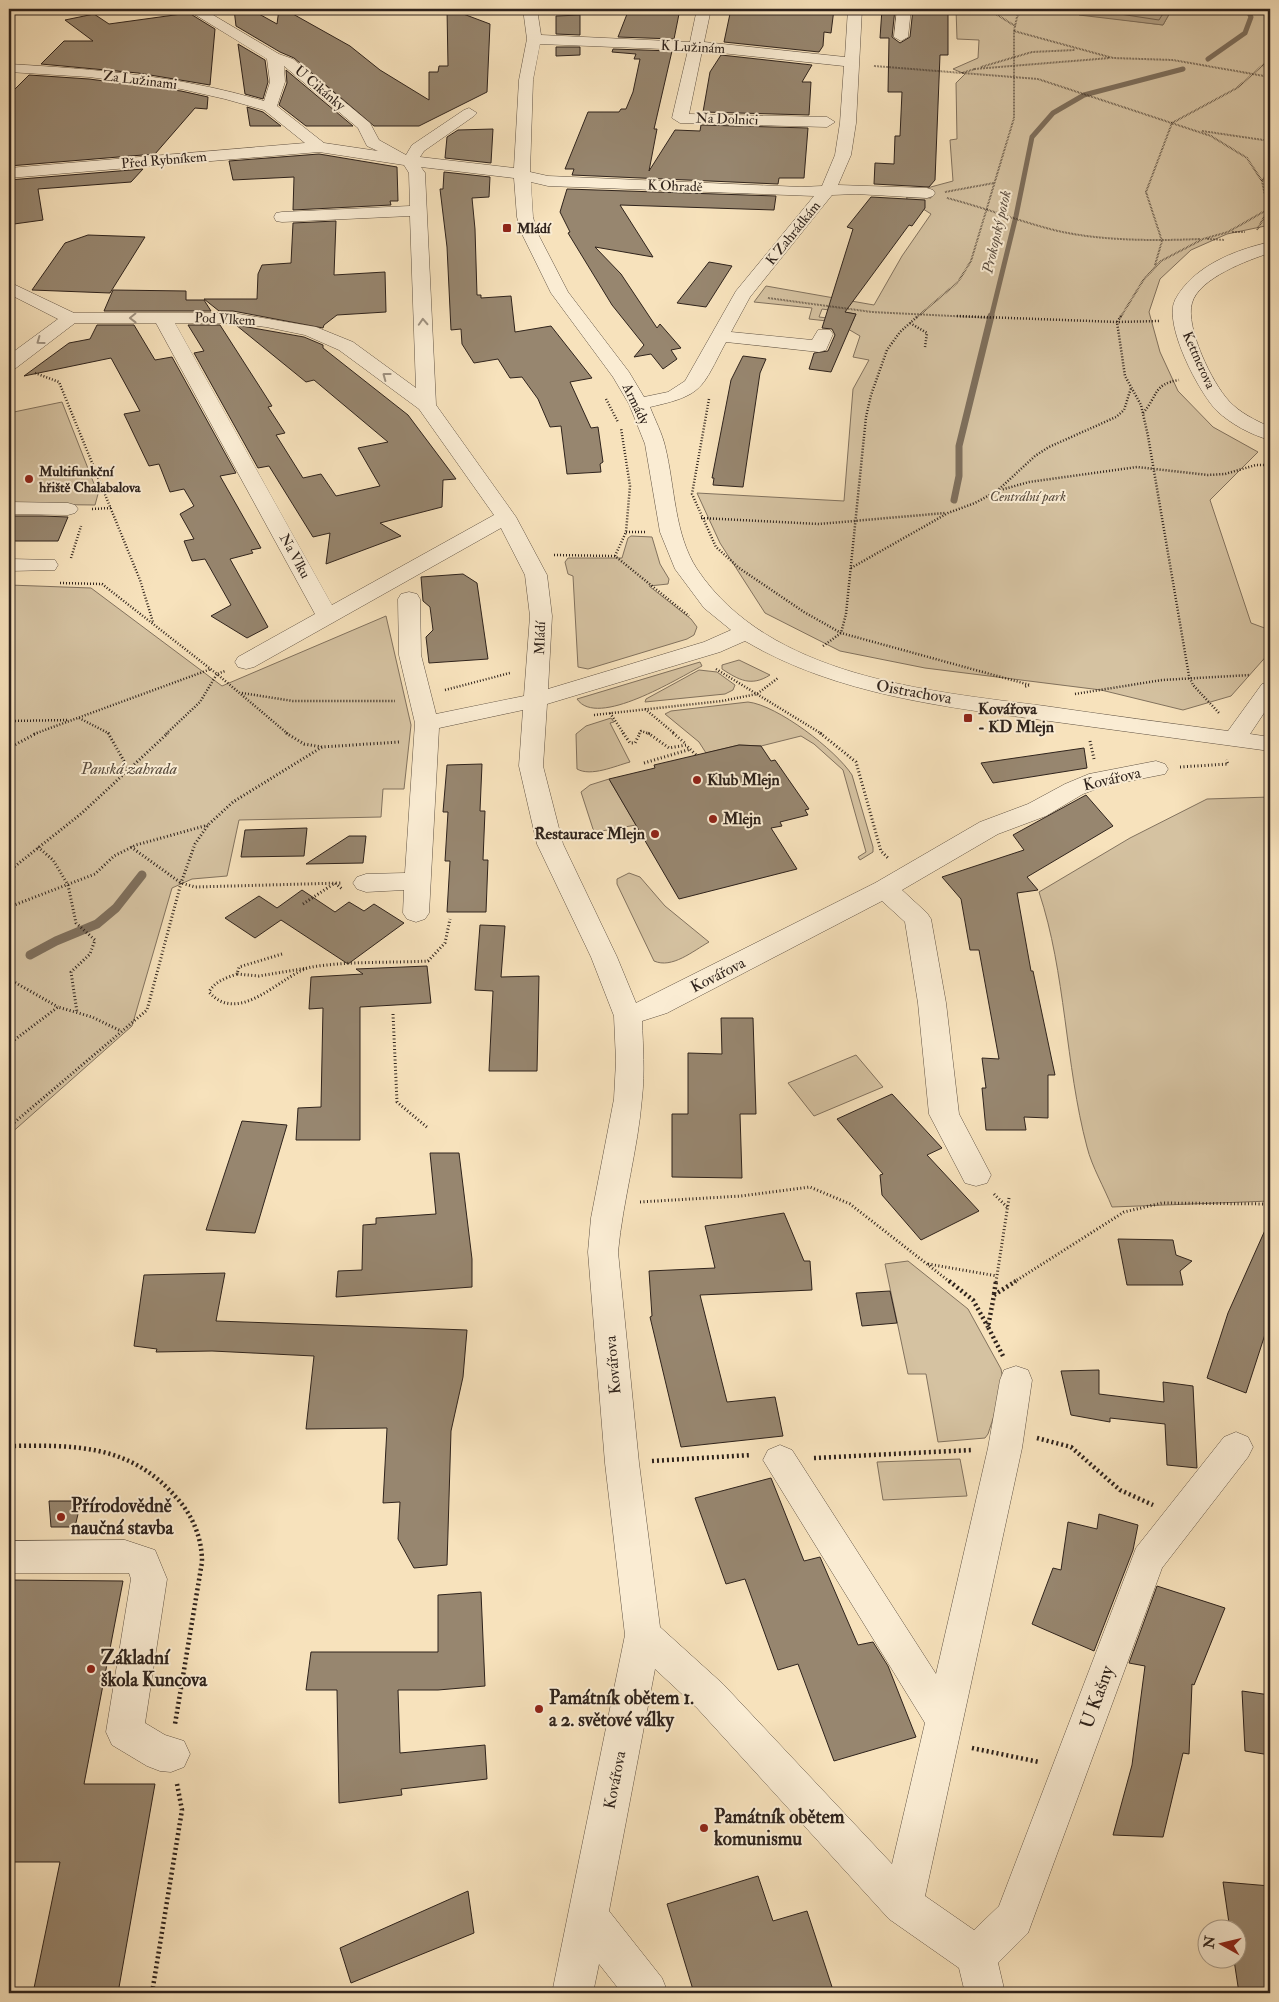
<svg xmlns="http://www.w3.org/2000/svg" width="1279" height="2002" font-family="'IM FELL Double Pica',serif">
	<rect width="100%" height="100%" fill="#f7e2bc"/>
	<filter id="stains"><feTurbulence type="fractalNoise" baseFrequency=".004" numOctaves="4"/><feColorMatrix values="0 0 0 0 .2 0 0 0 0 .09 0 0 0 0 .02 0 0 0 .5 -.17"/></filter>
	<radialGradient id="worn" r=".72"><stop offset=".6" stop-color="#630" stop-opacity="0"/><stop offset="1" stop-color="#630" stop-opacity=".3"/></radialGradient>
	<path fill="#d5c2a1" stroke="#82725e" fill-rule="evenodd" d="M956,9H1083L1079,14L1163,25L1172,9H1270V225L1227,234L1191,250L1160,279L1149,312L1160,352L1178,391L1213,427L1258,452L1210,500L1251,623L1270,630V652L1231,696L1183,710L1101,690L925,668L840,651L765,613L720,543L697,493L844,501L853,389L869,360L853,357L860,336L836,322L809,319L812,308L754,302L766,286L874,305L902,256L931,214L906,198L908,197L931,198V191L927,188L953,181L950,140L957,139L956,83L965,74L953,69L978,58L979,40L957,39ZM822,309L856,314L853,321L819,317Z
		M62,402L98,494L95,505L9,504V413Z
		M631,536L652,537L660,564L669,579L668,584L649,586L691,619L697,627L694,635L687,639L588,669L578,667L573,576L568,574L565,562L568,558H622L628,538Z
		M9,585L91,588L222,686L386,616L411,725L404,789H383L381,817L239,820L227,876L192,879L172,888L132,1026L9,1135Z
		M739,660L770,675C751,687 739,680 722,669V665Z
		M700,662L702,666C678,678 597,729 577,699Z
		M699,670L717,672L735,685L733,690L725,694L645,702L646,699Z
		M748,702C777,705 836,750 852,775L873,847V852L860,860L858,857L866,852L843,770L814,744L801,736L761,746L739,745L706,753L699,742L665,714L671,711Z
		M611,718L614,722L610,723L630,762C615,766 591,777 577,769L576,734L586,726Z
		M609,779L636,825L596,832L593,829L581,792L590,785Z
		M1270,797V1201L1112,1207C1104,1187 1092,1167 1087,1147C1065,1064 1066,973 1039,892L1130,838L1207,799Z
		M629,873L640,877L665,906L709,942C693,951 672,969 654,961L617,884V879Z
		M856,1055L883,1087L814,1116L788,1083Z
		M908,1261L968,1309L1001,1369L1004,1385L988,1434L985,1438L938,1442L926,1374H908L885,1264Z
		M960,1459L967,1496L883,1500L877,1462Z"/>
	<path fill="#b3a186" stroke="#7e6f5c" d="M1083,9H1172L1163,25L1079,15Z"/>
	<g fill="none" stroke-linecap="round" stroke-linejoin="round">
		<path stroke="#716251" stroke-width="1" d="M1087,9L1159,20L1166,9"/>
		<path stroke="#7e6f5c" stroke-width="5" d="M1208,59L1245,33L1251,17L1247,9
			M991,318L1016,216L1032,137L1053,113L1084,95L1183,69"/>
		<path stroke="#7e6f5c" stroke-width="7" d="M954,500L959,476V446L991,316"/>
		<path stroke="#7e6f5c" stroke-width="9" d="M30,955L56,941L97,924L116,908L142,875"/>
	</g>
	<path fill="#97866f" stroke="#2f231c" d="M234,9H250L277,24L279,9H284L350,46L380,70L429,100V72H438L439,66H448L447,9H450L490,24L487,92L419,126H374L294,58L280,52L236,26Z
		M629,9H680L674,39L618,37Z
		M731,9H834L831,33L824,32L823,46L819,52L724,42Z
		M882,9H895L892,37L900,43L910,37L913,9H948V55H940L935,180L929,187L874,184L875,163L894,164L895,136H900L902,92H888L889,38H880Z
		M189,13L215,29L210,85L138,73L41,64L64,41H93L65,20L94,14L109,24Z
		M580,15V35L556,34V16Z
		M238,44L265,60L268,82L263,99L245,94Z
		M556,47H580V55L556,56Z
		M613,49L672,51L654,129H657L649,171L675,130L700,131L701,125L808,128L804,178H779L778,184L572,175L574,169H565L588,112H619L621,109H626L633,92L640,59H634L636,54L612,52Z
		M721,55L812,65L802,82H811L809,115L703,112L710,72Z
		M286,70L353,126H306L279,105L287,83Z
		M29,75L89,79L181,91L208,97L207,109L195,108L155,154L9,166V95Z
		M247,107L263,112L281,126H250Z
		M493,129L491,163L445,158L447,137L458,130Z
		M319,154L397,167L398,201H390L391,205L293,210L294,177L233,180L229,161Z
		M143,169L131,182L38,189L43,220L14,224L12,211L9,212V180Z
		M444,172L490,177L489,197L472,198L475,229L477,295H481V298L511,296L515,332L551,326L592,378L570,382L591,428L598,427L603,462L600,464L601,472L567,474L561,426L550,427L538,399L522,377L510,378L498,359L474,363L462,344L461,329L451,330L447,247L440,189H443Z
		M567,189L776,196L774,210L620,205L653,257L595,247L621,274L657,328L660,324L681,348L671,350L677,359L663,369L651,354L634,357L644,345L612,305L568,233L570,232L560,212Z
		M871,197L925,200V208L912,226L909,225L845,312L856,314L831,372L809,369L814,353L828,351L835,335L832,329L822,328L853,229L847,227Z
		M336,221L334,275L385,272L386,312L337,315L324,325L323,328L233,311H219L204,299H257L258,274L262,265L291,263L293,223Z
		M88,235L145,237L110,293L32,290L65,243Z
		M709,262L732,266L706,307L677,303Z
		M113,290L186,291V300H204L211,311H104Z
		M97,325H134L155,360L172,357L236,473L220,476L261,548L251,550L253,553L230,559L268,627L247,638L211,616L231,605L205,559L192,561L184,541L194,539L180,514L194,506L184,489L170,492L159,464L149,466L124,414L140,411L111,358L24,376L69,343L90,339Z
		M188,325H220L272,406L268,407L285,433L276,435L303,478L321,474L336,496L380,486L358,448L388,442L314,380L306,382L236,325L304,337L323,345V348L408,415L456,479L443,480L442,507L380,523L401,536L326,564L330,533L313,537L269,466L258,468L194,353L204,351Z
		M743,356L766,359L760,373L743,487L713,485L714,478H712L731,380Z
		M9,516H42L68,517L58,541H9Z
		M463,574L477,583L488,659L429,663L426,637L433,630L430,607L423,601L421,577Z
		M739,745L761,746L771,761L775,760L809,809L805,810L808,815L780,822L782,826L771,828L797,869L679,899L609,779L655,768L654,765Z
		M1084,748L1087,768L993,783L981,763Z
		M482,764L480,811H485L483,860H488L486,912H447L450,861H445L448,812H443L447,765Z
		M1086,795L1113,826L1027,877L1038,890L1017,893L1031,971H1033L1055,1075H1048V1118L1024,1117L1026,1130H986L982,1088H986L982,1058L999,1059L979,950H970L961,899L942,877L1024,850L1013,835Z
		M307,828L304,856L241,857L245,830Z
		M349,836H366L363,863L306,864Z
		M302,890L335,912L349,902L364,911L374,904L404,923L348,964L281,920L255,938L225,918L259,896L277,908Z
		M480,925L505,926L501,977L539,976L537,1071H489L493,991L475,990Z
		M427,966L431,1003L360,1007V1140H296L298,1108L321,1107L323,1008L309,1009L311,977L363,974L356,969Z
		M721,1018H753L756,1114H740L742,1178L672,1177V1114H688V1053L722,1054Z
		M892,1094L942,1148L927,1155L979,1211L921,1240L882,1195L880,1175L883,1174L837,1119Z
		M242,1121L287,1125L255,1233L206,1230Z
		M430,1153H459L472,1259V1287L336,1297L338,1271L362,1270L363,1225L376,1224V1218L436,1214Z
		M784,1213L804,1261H810L812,1290L700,1295L727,1402L775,1397L783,1436L681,1447L650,1317L652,1316L649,1271L715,1268L705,1226Z
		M1270,1219V1319L1246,1393L1207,1378L1228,1313Z
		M1118,1239L1173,1240L1176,1255L1192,1261L1180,1271L1183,1285H1127Z
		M225,1273L216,1321L467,1330L463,1377L451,1431L447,1565L414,1568L398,1539L400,1502L383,1503L387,1428L306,1429L314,1356L212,1351L156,1352L157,1349L134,1346L144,1275Z
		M890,1291L897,1323L862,1326L856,1293Z
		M1099,1370V1394L1164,1402L1163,1382L1193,1386L1197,1468L1167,1465L1165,1424L1110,1418V1422L1071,1415L1061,1371Z
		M771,1478L804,1561L820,1557L858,1645L873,1642L888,1666L916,1737L834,1761L798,1664L778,1670L745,1579L726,1584L695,1498Z
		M49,1501H81L75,1527H51Z
		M1099,1514L1138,1525L1133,1550L1094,1651L1032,1624L1053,1568L1061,1570L1068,1522L1097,1529Z
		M9,1580L123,1581L84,1784H155L118,1993H33L60,1862H9Z
		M1157,1586L1225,1608L1194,1685L1192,1684L1189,1754L1183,1753L1163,1837L1113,1835L1132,1765L1145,1666L1129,1663Z
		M481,1592L485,1686L438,1690H398L400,1753L485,1745L487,1779L401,1789L402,1795L339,1803L337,1690H306L311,1652H438V1595Z
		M1242,1691L1270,1695V1755L1245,1751Z
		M758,1876L773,1921L807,1911L834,1993H694L667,1904Z
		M1223,1882L1270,1886V1993H1239L1234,1960H1236V1930H1230Z
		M468,1891L474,1933L351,1983L340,1948Z"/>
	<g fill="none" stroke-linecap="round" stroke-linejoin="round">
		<g stroke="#615344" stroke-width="1">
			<path id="minor" d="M186,9H203L279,54L293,59L370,123L379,140L406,155L412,145L464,110L469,108L477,113L474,116L424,151L420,157L514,168L519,80L527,39L523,9H537L541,35L690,42L697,9H711L704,42L845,57L848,9H862L856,123L851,155L838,185L927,188L933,190L935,193L933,196L927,198L856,194L832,195L750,297L731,332L812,340L818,330H830L833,334L826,350L819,352L726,342C701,389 704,395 650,407C655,420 662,433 665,446C675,486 674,534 697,569C769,677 927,691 1045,706C1106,715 1167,723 1228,731L1262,684L1270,682V704L1250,734L1270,737V751C1196,741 1123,731 1049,721C945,707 837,695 745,641L720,652L547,704L543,766L563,844L617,957L636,1003L875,883L980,822L1028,804L1065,784L1089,774L1156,761L1165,764L1168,769L1165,774L1104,786L1083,794L1046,816L998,834L902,890L927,913L931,919L946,1003L959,1114L991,1175L987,1183L976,1186L965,1183L929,1114L918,1003L905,922L882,901L667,1013L642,1021C643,1047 645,1072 642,1098C638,1149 623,1200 618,1252L639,1463L660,1627L723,1684L892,1864L925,1723L763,1460L768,1450L780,1445L792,1450L936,1674L988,1448L1000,1380L1004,1370L1016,1366L1028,1370L1032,1380L1022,1448L925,1896L974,1930L999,1906L1136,1548L1224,1437L1236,1432L1248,1437L1253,1447L1248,1457L1162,1568L1028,1933L998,1963L1005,1993H965L959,1968L889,1919L697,1708L655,1669L609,1911L662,1978L668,1993H622L599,1964L593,1993H552L625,1635L605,1463L588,1252L591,1218L614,1099L616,1061L614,1016L591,957L537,844L519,766L523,710L439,728L429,913L425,919L416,922L407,919L403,913L404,890L366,892L357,889L353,883L357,877L366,874L405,873L415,723L399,655L398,599L401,594L409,592L417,594L420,599L421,655L436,714L524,696L530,616L525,575L501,528L254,667L246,669L238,667L235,662L238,657L315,614L156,323H75L16,368L9,370V355L58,319L9,294V282L74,313H233L316,327L353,342L416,388L410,216L282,222L276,221L274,217L276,213L282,212L410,206L409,173L404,165L319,152L9,178V168L305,143L264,110L225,99L181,89L89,77L9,72V64C95,69 181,76 264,101L270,82L267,59ZM540,44L688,50L672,118L680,123L827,127L835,122L827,117L689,114L702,51L844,66L840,123L835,155L822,186L801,187L548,176L530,172L533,80ZM284,66L358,128L367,146L378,151L324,143L277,106L285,82ZM421,167L514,178L517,217L521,232L551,293L613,377L629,404L645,444L660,532L675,569L704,608L731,630L704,642L548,689L552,616L547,575L516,517L436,405L425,173ZM531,182L548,186L814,196L736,291L685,381L668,392L644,397L629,372L568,292L537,232L533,217ZM175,323H233L266,327L305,335L339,350L419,409L494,515L332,605Z
				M897,9H911L908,37L901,41L894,37Z
				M1270,242V253C1248,260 1199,278 1192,303C1185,327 1212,383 1229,401C1240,413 1255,420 1270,427V440C1251,435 1231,424 1217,411C1199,393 1163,324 1175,300C1193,266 1235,250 1270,242Z
				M9,502L68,503L75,505L78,509L75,513L68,515L9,514Z
				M9,559L55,560L58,565L55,570L9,571Z
				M125,1540L155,1550L167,1579L145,1723L165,1735L184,1741L190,1754L184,1767L171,1772L160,1771L147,1766L112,1745L106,1732L131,1579L129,1573H9V1541Z"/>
		</g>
		<path stroke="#2f231c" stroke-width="2" stroke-dasharray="0.5 1" stroke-linecap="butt" d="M988,9L1015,26
			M1014,31L1113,58L1173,60L1270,77
			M874,66L1038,79L1211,136L1247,158L1262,181L1268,210L1257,230
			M981,67L1032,52L1075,50
			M974,69L1110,58
			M962,73L975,69
			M1202,131L1270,141
			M1262,181L1270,170
			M945,192L994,183
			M947,198C982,207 1016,220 1050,229C1095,241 1154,241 1200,239
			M1232,232H1245
			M1207,239L1225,240
			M1155,265L1162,241L1146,192L1172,123L1237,88L1270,59
			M768,298L872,312L992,318
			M916,318L958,282L971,261L1014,118V31L1017,17L1022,9
			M1120,318L1144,279L1161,261L1203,239L1228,232L1270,208"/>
		<path stroke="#2f231c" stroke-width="2.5" stroke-dasharray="1 2" stroke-linecap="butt" d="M957,316L1117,322L1160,321
			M1121,316L1117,322L1125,376L1141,405L1148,436L1189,676L1193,685L1220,714
			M910,323L927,333L925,347
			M35,373L59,382L140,580L153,622
			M606,399L618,422
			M709,399L692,494L716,547L739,568L804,612L841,633L1030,685L1024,687
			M1143,413C1158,396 1153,384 1179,380
			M997,491L1029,482L1137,467L1208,475L1225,474L1256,465H1270
			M92,509L111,508
			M701,518L819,524L945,513
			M626,532H646
			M554,555L615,556L689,616
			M615,556L626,532L630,486L621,428
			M71,558L81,526
			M851,568L948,513L975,503L997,491L1035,456L1049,447L1116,417L1124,410L1131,388
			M60,583L102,584L217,674L225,671
			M823,646L841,633L846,614L866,417L871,395L887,350L900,332L918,316
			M716,669L822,734
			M445,690L510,673
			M242,693L293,701H395
			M1075,694L1162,680L1250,675
			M645,709L675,734
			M610,713L624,734
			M594,715L722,701L757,694L778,678
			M79,718L110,734
			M9,721L69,720
			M34,734L211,669
			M166,734L200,702L217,674L288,734
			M639,734L641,731L650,734"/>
		<path stroke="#2f231c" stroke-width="3" stroke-dasharray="1 2.5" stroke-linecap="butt" d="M108,733L128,768
			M286,733L304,744L322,747
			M623,733L630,743H635L640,733
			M648,733L669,748L686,745L696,755
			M673,733L686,744
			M820,733L856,762L881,851L889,859
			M1090,741L1094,759
			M9,748L37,733
			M644,763L691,749
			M1180,767L1228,764L1226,760
			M38,847L53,860L68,885L76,923L95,940L90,954L71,972L77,1012
			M131,847L181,883L195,887L341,883
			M9,871L82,813L168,733
			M303,904L335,883L342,889
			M9,907L95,874L114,856L136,845L208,825
			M282,954L239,967L237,974L259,976L307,968
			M237,974C226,978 215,981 209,992C240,1028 285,971 312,967C347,961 392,963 428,961L445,943L450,919
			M9,979L58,1007
			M393,1014L397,1102L428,1128
			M9,1044L58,1007L92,1017L121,1031
			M9,1127L147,1010L181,883L195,844L208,825L233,802L322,747L399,742
			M994,1194L1008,1208
			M640,1202L741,1196L810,1187L850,1204L950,1282
			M928,1264L997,1276
			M996,1282L1009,1198
			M1014,1282L1124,1212L1162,1203L1270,1204"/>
		<path stroke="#2f231c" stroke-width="4.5" stroke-dasharray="2 3" stroke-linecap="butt" d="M949,1281L973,1300L988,1327
			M994,1294L996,1281
			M1003,1356L988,1327L994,1295L1016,1281
			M1037,1438L1071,1447L1120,1490L1153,1505
			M9,1446C74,1445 129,1444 175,1496C192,1514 202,1537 202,1562L175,1724
			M814,1458L972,1450
			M652,1461L751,1455
			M972,1748L1039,1762
			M152,1993L182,1810L177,1784"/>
		<use href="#minor" fill="#faecd3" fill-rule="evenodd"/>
	</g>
	<defs><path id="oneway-chevron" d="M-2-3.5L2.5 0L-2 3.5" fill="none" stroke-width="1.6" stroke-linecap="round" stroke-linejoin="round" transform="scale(1.25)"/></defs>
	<g stroke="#9f9281">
		<use href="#oneway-chevron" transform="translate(133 318) rotate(179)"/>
		<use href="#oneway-chevron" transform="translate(423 322) rotate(-93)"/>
		<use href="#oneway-chevron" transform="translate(40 341) rotate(144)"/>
		<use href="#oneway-chevron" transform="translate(386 376) rotate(-143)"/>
	</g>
	<g fill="#8f2418" stroke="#faecd3" stroke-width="2">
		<rect x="502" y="223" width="10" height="10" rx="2.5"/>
		<circle cx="29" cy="479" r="5"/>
		<rect x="963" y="713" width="10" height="10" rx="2.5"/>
		<circle cx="697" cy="780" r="5"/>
		<circle cx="713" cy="819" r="5"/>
		<circle cx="655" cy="834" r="5"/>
		<circle cx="61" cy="1517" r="5"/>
		<circle cx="91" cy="1669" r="5"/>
		<circle cx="539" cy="1709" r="5"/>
		<circle cx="704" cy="1828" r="5"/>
	</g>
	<g text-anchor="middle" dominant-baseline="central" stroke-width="4" stroke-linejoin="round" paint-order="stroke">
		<g font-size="14" fill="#2f231c" stroke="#faecd3">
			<text transform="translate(693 47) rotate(3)">K Lužinám</text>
			<text transform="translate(140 80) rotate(7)">Za Lužinami</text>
			<text transform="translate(320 88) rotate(40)">U Cikánky</text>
			<text transform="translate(727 119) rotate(2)">Na Dolnici</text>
			<text transform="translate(164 160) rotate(-5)">Před Rybníkem</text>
			<text transform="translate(675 186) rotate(2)">K Ohradě</text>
			<text transform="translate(793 233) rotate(-51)">K Zahrádkám</text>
			<text transform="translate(225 319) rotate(3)">Pod Vlkem</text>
			<text transform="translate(1199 360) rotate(66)">Kettnerova</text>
			<text transform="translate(636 404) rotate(64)">Armády</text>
			<text transform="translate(295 556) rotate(61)">Na Vlku</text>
			<text transform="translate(540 638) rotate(-88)">Mládí</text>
		</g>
		<g font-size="14" font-weight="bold" fill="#2f231c" stroke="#faecd3" text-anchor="start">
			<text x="517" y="228">Mládí</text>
			<text x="39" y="471">Multifunkční<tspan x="39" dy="16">hřiště Chalabalova</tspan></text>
		</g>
		<g font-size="14" font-style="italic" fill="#584b3d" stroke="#faecd3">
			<text x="1028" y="496">Centrální park</text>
		</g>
		<g font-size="15" font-style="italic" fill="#5d4f41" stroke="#faecd3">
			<text transform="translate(997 232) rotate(-77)">Prokopský potok</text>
		</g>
		<g font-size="16" fill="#2f231c" stroke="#faecd3">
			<text transform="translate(914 692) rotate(10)">Oistrachova</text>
			<text transform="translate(1112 779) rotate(-13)">Kovářova</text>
			<text transform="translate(718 975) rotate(-27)">Kovářova</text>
			<text transform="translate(613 1365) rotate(-95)">Kovářova</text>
			<text transform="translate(615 1780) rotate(-79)">Kovářova</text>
		</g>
		<g font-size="16" font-weight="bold" fill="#2f231c" stroke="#faecd3" text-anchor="start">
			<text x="978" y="709">Kovářova<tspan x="978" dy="18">- KD Mlejn</tspan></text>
			<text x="707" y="780">Klub Mlejn</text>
			<text x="723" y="819">Mlejn</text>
			<text x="645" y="834" text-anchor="end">Restaurace Mlejn</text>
		</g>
		<g font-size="16" font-style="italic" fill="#584b3d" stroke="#faecd3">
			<text x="129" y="769">Panská zahrada</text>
		</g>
		<g font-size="19" font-weight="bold" fill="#2f231c" stroke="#faecd3" text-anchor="start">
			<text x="71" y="1506">Přírodovědně<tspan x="71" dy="22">naučná stavba</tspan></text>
			<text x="101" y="1658">Základní<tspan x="101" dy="22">škola Kuncova</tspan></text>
			<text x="549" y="1698">Památník obětem 1.<tspan x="549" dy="22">a 2. světové války</tspan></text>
			<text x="714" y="1817">Památník obětem<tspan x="714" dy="22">komunismu</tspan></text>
		</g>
		<g font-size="19" fill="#2f231c" stroke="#faecd3">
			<text transform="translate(1097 1697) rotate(-70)">U Kašny</text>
		</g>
	</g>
	<rect width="1279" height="2002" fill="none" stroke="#f7e2bc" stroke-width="30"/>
	<rect x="10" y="10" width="1259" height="1982" fill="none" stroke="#2f231c" stroke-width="2.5"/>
	<rect x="15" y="15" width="1249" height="1972" fill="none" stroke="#2f231c"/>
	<g transform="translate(1222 1944) rotate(278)"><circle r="24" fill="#faecd3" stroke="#a99c8a"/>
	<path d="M0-4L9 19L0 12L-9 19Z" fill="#8f2418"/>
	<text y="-8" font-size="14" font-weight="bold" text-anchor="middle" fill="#2f231c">N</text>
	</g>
	<rect width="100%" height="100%" filter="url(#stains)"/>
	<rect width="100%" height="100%" fill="url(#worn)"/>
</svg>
